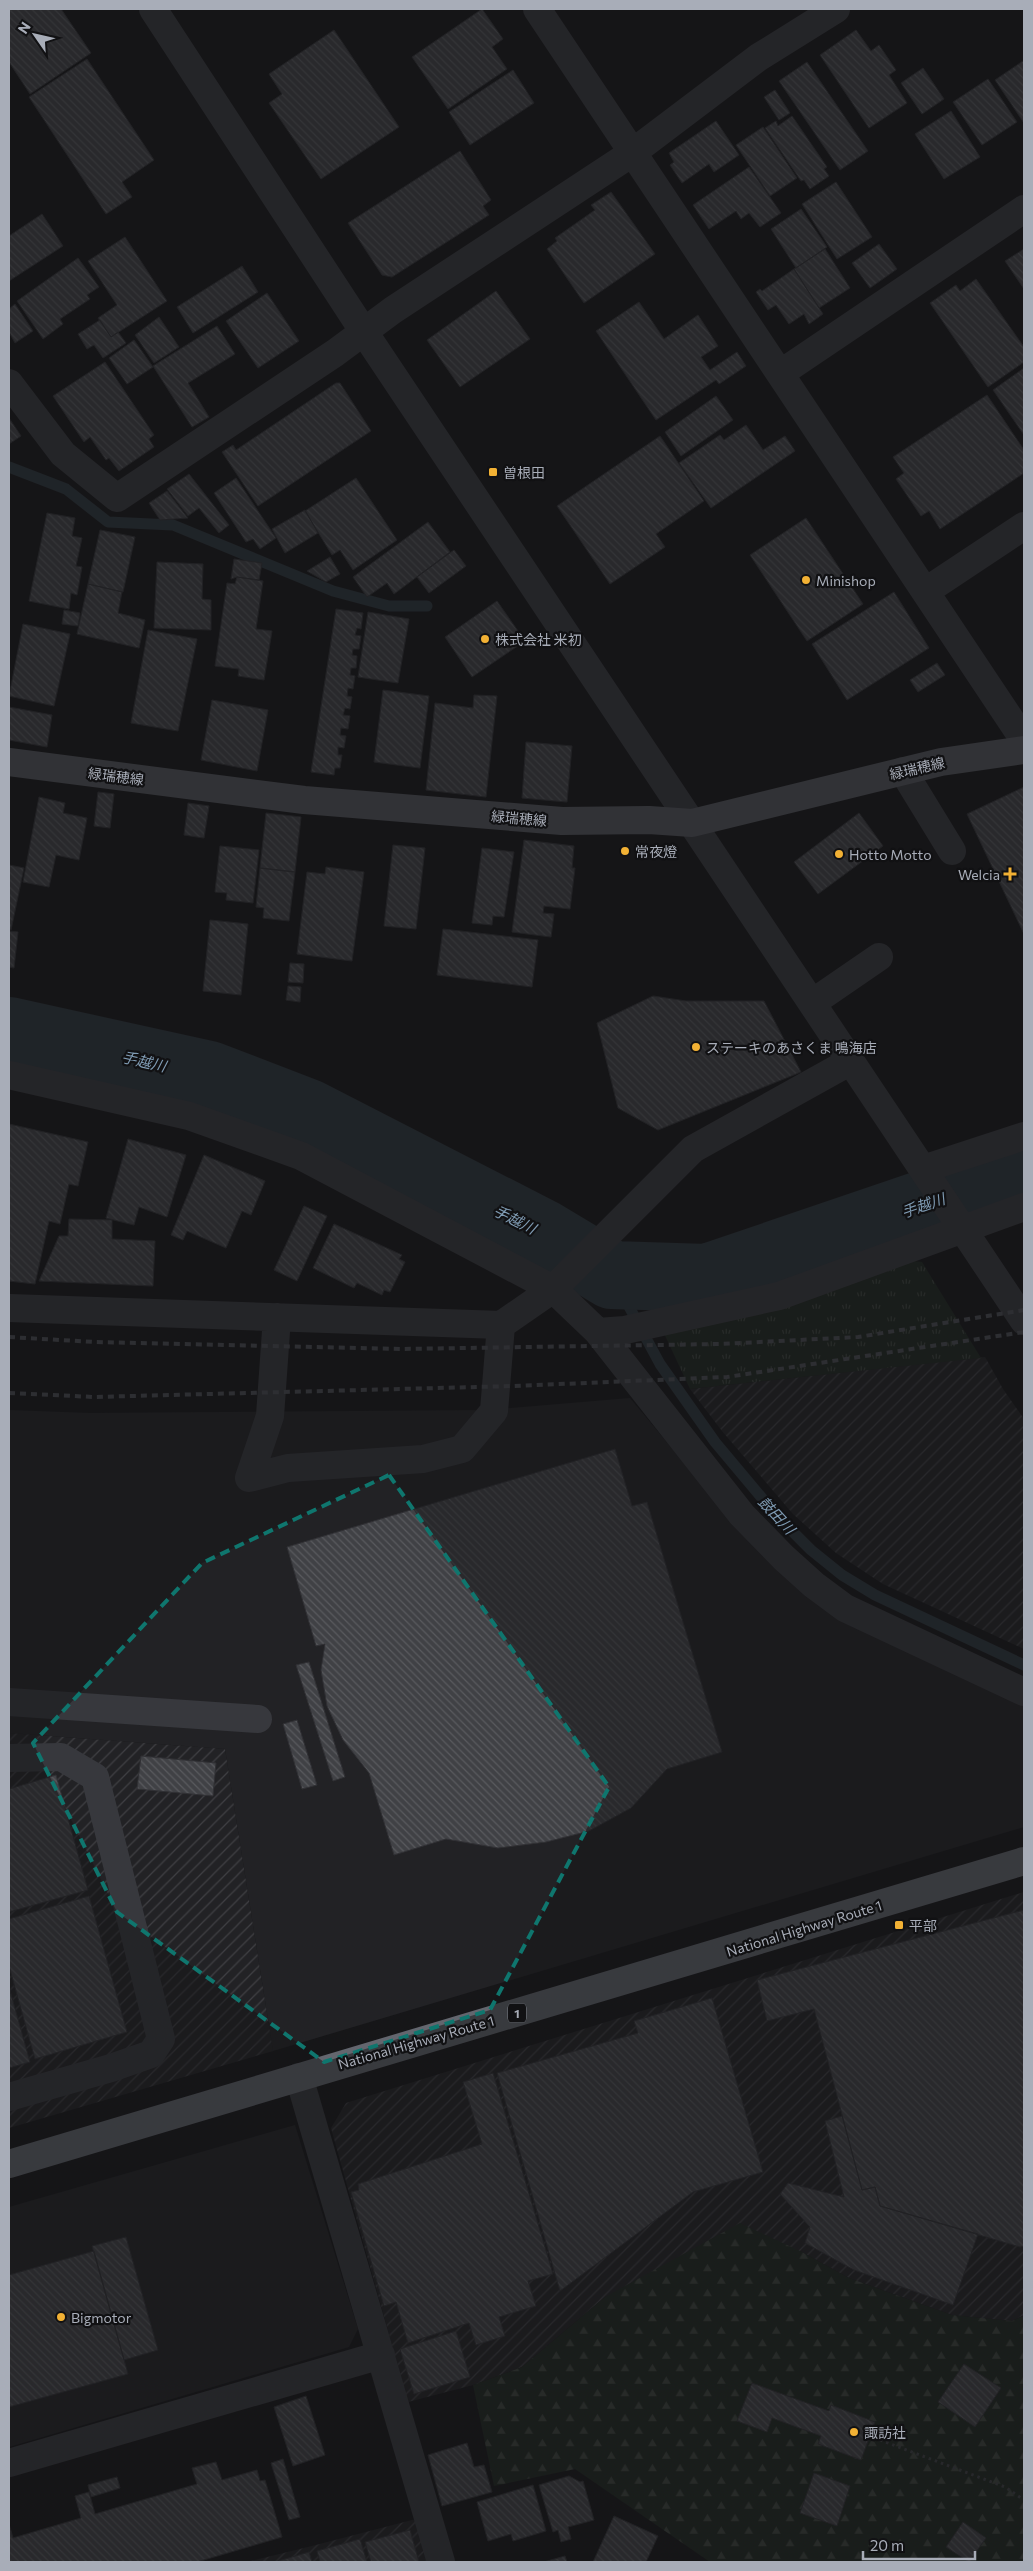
<svg xmlns="http://www.w3.org/2000/svg" width="1033" height="2571" font-family="Commissioner,'Noto Sans JP',sans-serif">
	<defs>
		<pattern id="industrial-furrows" width="10" height="10" patternUnits="userSpaceOnUse" patternTransform="scale(1.25)"><rect width="10" height="10" fill="#222225"/><path d="M-1 1l2-2M0 10L10 0M9 11l2-2" fill="none" stroke="#3f3f43"/></pattern>
		<pattern id="grass-tufts" width="24" height="20" patternUnits="userSpaceOnUse" patternTransform="scale(1.25)"><rect width="24" height="20" fill="#1e261f"/><path d="M3 7l-1-3M5 7V3M7 7l1-3M15 17l-1-3M17 17v-4M19 17l1-3" fill="none" stroke="#3c433d"/></pattern>
		<pattern id="forest-firs" width="22" height="20" patternUnits="userSpaceOnUse" patternTransform="scale(1.25)"><rect width="22" height="20" fill="#1e261f"/><path d="M5 1l3.5 6h-7zM16 11l3.5 6h-7z" fill="#3c433d"/></pattern>
		<pattern id="building-back-hatch" width="6" height="6" patternUnits="userSpaceOnUse" patternTransform="scale(1.25)"><rect width="6" height="6" fill="#404145"/><path d="M-1 5l2 2M0 0l6 6M5-1l2 2" fill="none" stroke="#595a5e"/></pattern>
	</defs>
	<rect width="100%" height="100%" fill="#161618"/>
	<path fill="#222225" d="M630,1398L736,1525L1024,1703V1827L273,2051L225,1749L9,1733V1410L90,1413L487,1410Z
		M295,2125L358,2329L349,2347L9,2447V2207Z"/>
	<path fill="url(#industrial-furrows)" d="M985,1357L1003,1389L1024,1419V1649L883,1584L836,1553L793,1514L722,1431L690,1389Z
		M9,1733L225,1749L273,2051L9,2128Z
		M1024,1892V2315L1012,2321L952,2315L849,2278L800,2251L605,2297L522,2367L473,2385L408,2402L331,2128L346,2103Z
		M416,2519L428,2562H247L312,2546Z"/>
	<path fill="url(#grass-tufts)" d="M896,1259L922,1262L981,1358L690,1389L662,1329Z
		M652,1291L711,1301L654,1314L646,1296Z"/>
	<path fill="url(#forest-firs)" d="M740,2223L800,2251L849,2278L952,2315L1012,2321L1024,2316V2562H710L575,2469L494,2486L473,2385L522,2367L605,2297Z"/>
	<g fill="none" stroke-linecap="round" stroke-linejoin="round">
		<path stroke="#2c353c" stroke-width="11" d="M9,467L66,489L108,522L173,525L333,591L389,606H427
			M612,1275L660,1364L715,1442L777,1516L811,1550L842,1575L875,1595L1024,1665"/>
		<path stroke="#2c353c" stroke-width="68" d="M9,1031L209,1075L308,1113L542,1233L612,1275L707,1278L998,1179L1024,1165"/>
	</g>
	<path fill="url(#building-back-hatch)" stroke="#303034" d="M9,9H61L91,53L30,94L9,62Z
		M482,9L503,39L492,47L507,69L448,109L412,57Z
		M334,30L399,127L321,179L269,103L282,94L269,74Z
		M856,30L871,51L879,45L896,70L889,75L907,103L869,128L820,55Z
		M87,59L154,160L122,182L132,197L106,214L29,97Z
		M1023,61L1024,63V123L995,80Z
		M807,62L868,151L840,170L779,81Z
		M923,68L944,99L922,114L901,83Z
		M513,70L534,103L470,145L449,112Z
		M988,79L1017,122L982,145L953,102Z
		M775,90L790,113L779,120L764,97Z
		M951,111L980,157L944,179L915,134Z
		M792,116L827,167L824,169L829,176L810,189L804,180L801,181L765,128L776,121L778,126Z
		M716,121L739,155L714,172L709,164L682,183L670,165L674,162L669,153Z
		M763,127L797,178L770,196L736,145Z
		M460,151L491,200L483,206L489,215L392,277L382,275L348,223Z
		M749,167L781,213L760,227L749,213L741,219L736,211L709,229L693,205Z
		M836,182L872,237L837,259L802,204Z
		M611,192L655,254L584,303L547,249L557,241L555,238L595,210L591,205Z
		M801,209L827,247L796,268L771,229Z
		M42,214L63,246L9,281V236Z
		M125,237L167,301L111,337L98,318L117,305L88,261Z
		M879,244L897,269L870,288L852,263Z
		M825,249L850,288L819,308L794,269Z
		M1024,249V289L1005,261Z
		M78,258L99,287L87,295L90,299L60,319L63,324L43,339L17,301Z
		M242,266L258,292L193,333L177,307Z
		M794,269L823,314L809,324L804,314L789,324L776,305L768,310L756,292L760,289L762,291Z
		M976,279L1024,347V362L988,387L930,303L956,285L960,291Z
		M496,291L530,339L460,387L427,340Z
		M267,293L299,341L258,368L226,321Z
		M639,302L664,339L698,315L718,346L701,357L710,370L737,352L746,366L719,384L716,380L656,420L596,331Z
		M15,304L33,331L15,343L9,332V309Z
		M159,317L179,347L154,363L135,335Z
		M100,320L111,337L118,332L126,343L103,358L94,345L87,349L78,334Z
		M217,326L235,354L188,383L209,417L192,427L153,366Z
		M134,340L153,367L127,384L109,358Z
		M105,362L154,435L149,439L154,447L119,471L109,458L106,460L90,437L84,442L53,396Z
		M1024,368V435L993,390Z
		M336,383H340L371,431L258,506L222,452L233,445L236,450Z
		M987,395L1024,450V473L940,529L929,511L921,516L896,479L904,473L893,457Z
		M716,396L733,420L681,456L665,432Z
		M9,418L21,436L9,444Z
		M746,425L763,450L785,436L795,451L711,508L679,463L720,435L724,440Z
		M660,436L704,501L656,534L665,547L610,584L557,506Z
		M189,474L229,525L219,533L199,508L188,516L167,489Z
		M236,478L276,538L260,549L253,539L246,542L214,493Z
		M356,478L397,540L353,570L340,550L332,555L305,511Z
		M167,491L188,518L160,520L149,503Z
		M305,510L318,533L285,553L272,529Z
		M47,513L75,518L72,536L82,538L76,566L82,567L77,595L71,593L69,609L29,601Z
		M806,518L863,604L807,641L750,555Z
		M428,522L450,552L394,594L387,583L367,597L353,577Z
		M100,530L135,537L123,592L88,584Z
		M454,550L466,566L429,593L417,577Z
		M330,557L340,574L326,582L307,571Z
		M234,559L262,563L259,580L237,577L231,579Z
		M157,562L203,564L202,599L211,600V630L154,628Z
		M237,577L263,581L256,629L272,631L264,680L238,676L239,669L215,666L227,583L235,584Z
		M88,584L122,592L118,613L145,620L139,648L77,634Z
		M894,592L929,648L847,700L812,644Z
		M497,601L525,641L472,677L445,637Z
		M336,609L363,613L361,629L357,628L355,635L361,636L359,649H353L352,655L357,656L356,668H351L350,675L355,676L353,689L348,688L347,696L352,697L350,709L345,708L343,715L350,716L348,729L341,728L340,735L346,736L344,748L338,747V755H342L340,768H335L334,775L311,772Z
		M64,610L80,613L78,626L62,624Z
		M368,612L409,619L398,683L358,677Z
		M23,624L70,634L54,706L9,696Z
		M148,630L197,639L178,731L131,723Z
		M937,663L945,675L918,692L910,680Z
		M383,690L429,696L420,768L374,762Z
		M474,695L497,696L486,797L426,790L435,703L473,708Z
		M212,700L268,710L257,771L201,760Z
		M9,707L52,715L47,747L9,740Z
		M526,742L572,746L567,802L522,798Z
		M1024,787V934L967,814Z
		M98,792L114,794L110,828L94,826Z
		M39,797L65,803L63,813L87,818L79,860L56,855L49,887L23,882Z
		M188,803L209,806L204,838L184,835Z
		M266,813L301,817L295,872L260,868Z
		M859,813L883,846L818,894L794,862Z
		M524,840L574,846L572,868H575L570,909L544,906L543,913L554,914L551,937L512,932Z
		M393,845L425,848L416,929L384,926Z
		M220,846L259,850L253,903L226,900L227,893L215,892Z
		M482,848L514,852L504,917L493,916L492,925L472,923Z
		M9,865L24,868L11,930L9,929Z
		M326,867L364,872L352,961L297,954L307,872L325,874Z
		M260,868L295,872L289,921L263,918L264,908L256,907Z
		M210,920L248,924L241,995L203,991Z
		M443,929L538,940L532,987L437,975Z
		M9,931L18,932L14,968L9,967Z
		M290,963L304,964L303,983L288,982Z
		M288,986L301,987L300,1002L286,1000Z
		M653,996L686,1001H764L801,1072L658,1130L618,1108L597,1023Z
		M9,1124L88,1142L78,1186L69,1184L60,1224L49,1221L35,1284L9,1281Z
		M128,1139L186,1155L167,1217L139,1207L134,1225L106,1218Z
		M204,1155L265,1181L251,1215L242,1211L226,1248L187,1231L183,1240L171,1235Z
		M304,1206L327,1216L297,1281L274,1270Z
		M69,1219L112,1220V1239L155,1241L153,1286L39,1281L59,1236H68Z
		M334,1224L402,1255L399,1259L405,1262L390,1292L384,1290L382,1295L357,1283L354,1288L313,1268Z
		M615,1449L632,1506L647,1502L722,1752L667,1769L631,1808L589,1831L546,1842L498,1848L446,1839L394,1855L369,1773L343,1740L327,1706L321,1670L325,1644L316,1646L287,1547Z
		M309,1662L345,1777L333,1781L296,1665Z
		M297,1720L317,1785L302,1789L283,1724Z
		M141,1756L216,1763L213,1796L137,1789Z
		M56,1775L88,1890L9,1912V1789Z
		M89,1896L127,2032L35,2059L9,1966V1919Z
		M1024,1910V2246L1020,2247L880,2206L875,2187L862,2190L814,2009L767,2021L757,1980Z
		M9,1987L30,2062L9,2068Z
		M712,1998L763,2172L693,2192L560,2291L497,2073L638,2033L634,2021Z
		M493,2073L553,2274L528,2281L536,2306L499,2317L505,2336L476,2345L469,2323L408,2343L396,2302L384,2306L351,2192L359,2190L358,2184L482,2144L463,2082Z
		M842,2116L862,2190L875,2187L880,2206L978,2234L953,2305L854,2270L805,2243L810,2227L780,2194L788,2183L844,2197L825,2121Z
		M126,2237L158,2350L124,2360L92,2246Z
		M94,2251L128,2374L9,2407V2275Z
		M456,2331L470,2377L414,2394L400,2349Z
		M964,2364L1001,2388L975,2427L938,2402Z
		M752,2383L829,2411L831,2405L875,2422L861,2460L818,2444L821,2436L772,2418L767,2432L737,2421Z
		M306,2396L325,2455L293,2466L274,2407Z
		M467,2443L474,2467L484,2465L492,2492L442,2506L428,2455Z
		M283,2459L300,2517L289,2520L271,2463Z
		M216,2462L222,2480L257,2470L260,2481L265,2480L282,2537L197,2562H9V2524L13,2538L81,2518L75,2496L89,2492L95,2514L197,2484L192,2468Z
		M814,2473L850,2486L837,2526L800,2513Z
		M569,2476L580,2482L583,2481L594,2520L568,2527L571,2539L561,2542L558,2530L553,2532L539,2485Z
		M117,2477L120,2488L91,2497L88,2485Z
		M533,2485L546,2531L513,2541L511,2534L488,2541L477,2502Z
		M614,2516L658,2536L646,2562H593Z
		M963,2522L986,2538L969,2562L946,2547Z
		M410,2530L419,2562H371L365,2542Z
		M360,2539L367,2562H320L317,2551Z
		M309,2552L312,2562H275Z
		M565,2556L567,2562H544Z"/>
	<g fill="none" stroke-linecap="round" stroke-linejoin="round">
		<path stroke="#3d3f44" stroke-width="3" stroke-dasharray="2.5 4" stroke-linecap="butt" d="M880,2440L1005,2487L1024,2500"/>
		<path stroke="#37383d" stroke-width="28" d="M153,9L364,332L1024,1321
			M537,9L1024,740
			M781,373L1024,209
			M9,383L63,454L117,498L335,353L393,310L632,153L759,57L836,9
			M926,591L1024,526
			M903,771L952,851
			M812,1003L879,957
			M9,1075L189,1116L301,1156L553,1289L598,1332L742,1515L784,1558L814,1585L845,1608L1024,1692
			M923,1169L1024,1136
			M9,1308L501,1325L553,1289L693,1149L851,1061
			M598,1332L625,1330L779,1296L1024,1207
			M249,1478L288,1468L423,1459L462,1449L494,1411L501,1325
			M249,1478L270,1416L277,1317
			M9,1702L258,1719
			M9,1758L61,1757L95,1777L161,2039L151,2054L111,2068L9,2097
			M299,2077L441,2562
			M9,2463L381,2355"/>
		<path stroke="#53555c" stroke-width="28" d="M9,762L304,800L562,821L649,820L692,823L941,762L1024,750"/>
		<path stroke="#63666e" stroke-width="28" d="M9,2164L1024,1861"/>
		<path stroke="#4a4c52" stroke-width="4" stroke-dasharray="6 5" stroke-linecap="butt" d="M9,1337L95,1342L400,1349L720,1344L858,1337L1024,1310
			M9,1393L94,1397L514,1386L727,1377L1024,1332"/>
	</g>
	<path d="M0 0H1033V2571H0ZM389,1475L609,1787L490,2010L324,2062L117,1912L33,1743L202,1563Z" fill="#161618" fill-opacity=".55" fill-rule="evenodd"/>
	<path fill="none" stroke="#0f766e" stroke-width="4" stroke-dasharray="10 6" stroke-linejoin="round" d="M389,1475L609,1787L490,2010L324,2062L117,1912L33,1743L202,1563Z"/>
	<g fill="#f2b134" stroke="#111113" stroke-width="2">
		<rect x="488" y="467" width="10" height="10" rx="2.5"/>
		<circle cx="806" cy="580" r="5"/>
		<circle cx="485" cy="639" r="5"/>
		<circle cx="625" cy="851" r="5"/>
		<circle cx="839" cy="854" r="5"/>
		<path d="M1007.5 866.5h5v5h5v5h-5v5h-5v-5h-5v-5h5z"/>
		<circle cx="696" cy="1047" r="5"/>
		<rect x="894" y="1920" width="10" height="10" rx="2.5"/>
		<circle cx="61" cy="2317" r="5"/>
		<circle cx="854" cy="2432" r="5"/>
	</g>
	<g text-anchor="middle" dominant-baseline="central" stroke-width="4.5" stroke-linejoin="round" paint-order="stroke">
		<rect fill="#111113" stroke="#7b7e86" stroke-width="1" x="508" y="2003.5" width="18" height="19" rx="4"/>
		<g font-size="12" font-weight="bold" fill="#a8adb8">
			<text x="517" y="2013">1</text>
		</g>
		<g font-size="14" fill="#a8adb8" stroke="#111113" text-anchor="start">
			<text x="503" y="472">曽根田</text>
			<text x="816" y="580">Minishop</text>
			<text x="495" y="639">株式会社 米初</text>
			<text x="635" y="851">常夜燈</text>
			<text x="849" y="854">Hotto Motto</text>
			<text x="1000" y="874" text-anchor="end">Welcia</text>
			<text x="706" y="1047">ステーキのあさくま 鳴海店</text>
			<text x="909" y="1925">平部</text>
			<text x="71" y="2317">Bigmotor</text>
			<text x="864" y="2432">諏訪社</text>
		</g>
		<g font-size="14" fill="#a8adb8" stroke="#111113">
			<text transform="translate(917 768) rotate(-13)">緑瑞穂線</text>
			<text transform="translate(116 776) rotate(7)">緑瑞穂線</text>
			<text transform="translate(519 818) rotate(5)">緑瑞穂線</text>
			<text transform="translate(804 1928) rotate(-17)">National Highway Route 1</text>
			<text transform="translate(416 2042) rotate(-16)">National Highway Route 1</text>
		</g>
		<g font-size="15" font-style="italic" fill="#7f9bb3" stroke="#111113">
			<text transform="translate(144 1061) rotate(13)">手越川</text>
			<text transform="translate(923 1205) rotate(-19)">手越川</text>
			<text transform="translate(515 1219) rotate(27)">手越川</text>
			<text transform="translate(777 1515) rotate(47)">鼓田川</text>
		</g>
	</g>
	<rect width="1033" height="2571" fill="none" stroke="#a8adb8" stroke-width="20"/>
	<g transform="translate(35 35) rotate(304)" stroke="#111113" stroke-width="4" paint-order="stroke">
	<path d="M0-4L9 19L0 12L-9 19Z" fill="#a8adb8"/>
	<text y="-8" font-size="14" font-weight="bold" text-anchor="middle" fill="#a8adb8">N</text>
	</g>
	<path d="M863 2551v8h112v-8" fill="none" stroke="#a8adb8" stroke-width="2.5"/>
	<text x="870" y="2551" font-size="15" fill="#a8adb8" stroke="#111113" stroke-width="4" paint-order="stroke">20 m</text>
</svg>
